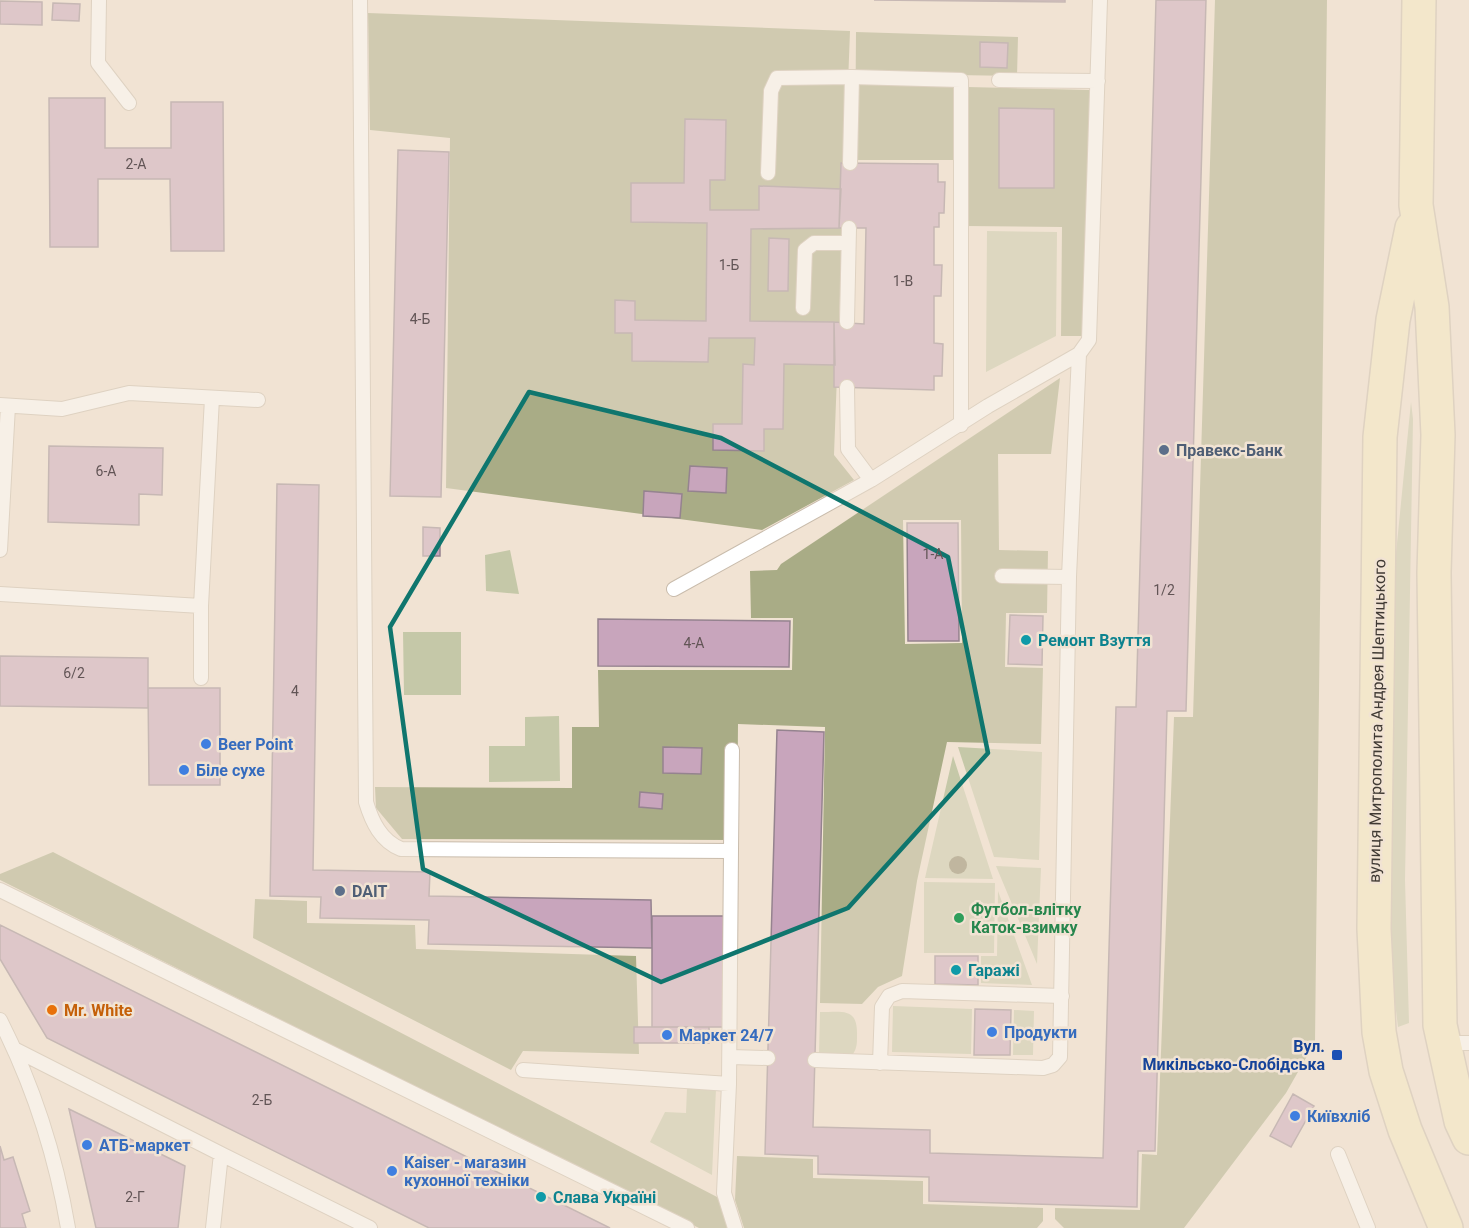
<svg xmlns="http://www.w3.org/2000/svg" width="1469" height="1228" font-family="Roboto,sans-serif">
	<rect width="100%" height="100%" fill="#f1e3d3"/>
	<path fill="#c5c8a8" d="M987,231L1057,232L1056,336L986,372Z
		M1411,402L1413,419L1405,880L1409,1023L1398,1027L1391,969L1388,881L1391,604Z
		M510,550L519,594L486,591L485,555Z
		M403,632H461V695H404Z
		M559,716L560,781L489,782V746H525V717Z
		M958,747L1042,752L1039,860L994,857Z
		M953,756L993,879L925,878Z
		M996,866L1041,868L1037,964Z
		M924,882L995,883L994,953H924Z
		M998,891L1032,985L981,983V956H997Z
		M893,1006L972,1009L971,1054L892,1052Z
		M1014,1010L1034,1011L1033,1055H1013Z
		M820,1012C843,1012 858,1007 857,1036C857,1043 857,1048 853,1054L819,1055Z
		M687,1088L716,1089L712,1175L650,1142L665,1112L686,1113Z"/>
	<path fill="#a9ac86" fill-rule="evenodd" d="M1215,0H1327L1315,1042L1286,1093L1184,1228H1064L1055,1219V1208L1140,1210L1142,1154L1157,1155L1174,717H1193Z
		M368,13L850,31L834,455L854,480L762,530L446,488L450,138L370,130Z
		M856,32L1018,37L1017,76L954,75L953,160H855Z
		M968,87L1090,90L1087,336H1061L1062,227L966,226Z
		M1060,378L1051,454H998L999,550L1048,551L1047,613H1006L1005,667L1043,668L1041,744L947,742L917,881L902,976L878,987L862,1004L820,1003L825,727L738,724L737,840L402,839L376,808L375,787L572,788V727H599L598,670H792L793,618H751L750,571L777,570L781,564ZM903,520H961L962,643L905,644Z
		M53,852L719,1198L728,1228H699L0,880V874Z
		M255,899L307,901V923L415,925L416,949L636,956L639,1054L523,1051L511,1070L253,938Z
		M737,1156L813,1159V1178L923,1181V1204L1043,1208V1221L1037,1228H744L735,1200Z"/>
	<path fill="#c8a5bc" stroke="#95838f" stroke-width="1.5" d="M874,0H1065V2Z
		M1156,0H1206L1186,711H1167L1155,1151H1138L1137,1207L929,1201V1177L818,1174V1156L765,1154L777,730L824,732L813,1127L930,1130V1153L1103,1158L1116,707H1136Z
		M0,1L42,2V25L0,24Z
		M53,3L80,4L79,21L52,20Z
		M980,42L1008,43L1007,68L980,67Z
		M49,98H105V148H171V102H223L224,251H171L170,179H98V247H50Z
		M999,108L1054,109V188H999Z
		M685,119L726,120L725,180H710V210H759V186L841,189L839,228L751,229L750,321L834,322L835,365L784,364L783,429H764V451L713,450V424H742L743,364L754,365L755,338H709L708,362L632,361V333H615V300L635,301V320L706,321L707,223L631,222V183H684Z
		M398,150L449,152L441,497L390,496Z
		M841,163L938,164V182H945L944,213H939V227H934V265H942L941,296H934V343L943,344L942,376H934V390L834,387V322L864,324L866,228H839Z
		M769,238L789,239L788,291H768Z
		M49,446L163,448L162,495L139,494V525L48,522Z
		M690,466L727,468L726,493L688,491Z
		M277,484L319,485L313,870L430,872L429,896L651,900L652,948L428,944L429,920L320,918L321,897L270,896Z
		M644,491L682,494L680,518L643,516Z
		M907,523H958L959,641H908Z
		M423,527L440,528V556H423Z
		M1010,615L1043,616L1042,665L1008,664Z
		M598,619L790,621L789,667L598,666Z
		M0,656L148,658V708L0,706Z
		M148,688H220V785H149Z
		M663,747L702,748L701,774L663,773Z
		M640,792L663,794L662,809L639,807Z
		M652,916H725L726,1027H652Z
		M0,925L610,1228H429L95,1062L47,1038L0,959Z
		M935,956H978V985L935,984Z
		M975,1009L1011,1010L1010,1055H974Z
		M634,1027H709V1043H634Z
		M1293,1094L1314,1106L1291,1147L1270,1136Z
		M69,1109L185,1166L178,1228H96Z
		M0,1146L4,1160L13,1157L30,1211L22,1214L26,1228H0Z"/>
	<g fill="none" stroke-linecap="round" stroke-linejoin="round">
		<g stroke="#c9bcac" stroke-width="16">
			<path id="service" d="M99,0L98,63L129,103
				M360,0L366,802C372,822 381,841 401,849L731,851L729,1084L724,1193L735,1228
				M999,80L1098,81
				M850,163L852,77L961,80V425
				M768,173L771,91L777,78L852,77
				M803,308L805,250L814,243H848
				M847,322L849,228
				M847,387L848,449L871,480
				M0,405L62,409L129,393L258,400
				M0,550L8,406
				M1002,576L1069,577
				M674,589L871,480L988,406L1079,354
				M0,594L201,606V678
				M201,606L212,398
				M731,851L732,750
				M0,890L687,1228
				M0,1020C33,1085 56,1157 68,1228
				M1444,1043H1469
				M14,1049L221,1154L213,1228
				M730,1057L768,1058
				M815,1060L1043,1068L1053,1065L1060,1057L1069,577L1079,354L1089,340L1100,0
				M880,1063L882,1007L889,996L902,991L1062,996
				M523,1070L729,1084
				M221,1154L370,1228
				M1338,1154L1368,1228"/>
		</g>
		<g stroke="#c9bcac" stroke-width="36">
			<path id="secondary" d="M1419,0L1416,205L1432,307L1438,435L1434,573L1440,1025L1461,1121L1469,1138
				M1412,228L1393,320L1380,437L1374,929L1379,1032L1386,1071L1405,1130L1446,1228"/>
		</g>
		<use href="#service" stroke="#fff" stroke-width="14"/>
		<use href="#secondary" stroke="#f6ebc1" stroke-width="33"/>
	</g>
	<circle fill="#857f5f" cx="958" cy="865" r="9"/>
	<path d="M0 0H1469V1228H0ZM529,392L721,438L948,557L988,753L848,908L661,982L423,869L390,627Z" fill="#f1e3d3" fill-opacity=".55" fill-rule="evenodd"/>
	<path fill="none" stroke="#0f766e" stroke-width="4.5" stroke-linejoin="round" d="M529,392L721,438L948,557L988,753L848,908L661,982L423,869L390,627Z"/>
	<g fill="#5c6f8a" stroke="#f1e3d3" stroke-width="2">
		<circle cx="1164" cy="450" r="6"/>
		<circle cx="340" cy="891" r="6"/>
	</g>
	<g fill="#0f9aa8" stroke="#f1e3d3" stroke-width="2">
		<circle cx="1026" cy="640" r="6"/>
		<circle cx="956" cy="970" r="6"/>
		<circle cx="541" cy="1197" r="6"/>
	</g>
	<g fill="#3f7fe0" stroke="#f1e3d3" stroke-width="2">
		<circle cx="206" cy="744" r="6"/>
		<circle cx="184" cy="770" r="6"/>
		<circle cx="992" cy="1032" r="6"/>
		<circle cx="667" cy="1035" r="6"/>
		<circle cx="1295" cy="1116" r="6"/>
		<circle cx="87" cy="1145" r="6"/>
		<circle cx="392" cy="1171" r="6"/>
	</g>
	<circle fill="#2e9e5b" stroke="#f1e3d3" stroke-width="2" cx="959" cy="918" r="6"/>
	<circle fill="#e8710a" stroke="#f1e3d3" stroke-width="2" cx="52" cy="1010" r="6"/>
	<rect fill="#1a4fb4" stroke="#f1e3d3" stroke-width="2" x="1331" y="1049" width="12" height="12" rx="3"/>
	<g text-anchor="middle" dominant-baseline="central" stroke-width="5" stroke-linejoin="round" paint-order="stroke">
		<g font-size="14" fill="#625556">
			<text x="136" y="164">2-А</text>
			<text x="729" y="265">1-Б</text>
			<text x="903" y="281">1-В</text>
			<text x="420" y="319">4-Б</text>
			<text x="106" y="471">6-А</text>
			<text x="933" y="554">1-А</text>
			<text x="1164" y="590">1/2</text>
			<text x="694" y="643">4-А</text>
			<text x="74" y="673">6/2</text>
			<text x="295" y="691">4</text>
			<text x="262" y="1100">2-Б</text>
			<text x="135" y="1197">2-Г</text>
		</g>
		<g font-size="16" font-weight="bold" fill="#4e5e75" stroke="#f1e3d3" text-anchor="start">
			<text x="1176" y="450">Правекс-Банк</text>
			<text x="352" y="891">DAIT</text>
		</g>
		<g font-size="16" font-weight="bold" fill="#0d838f" stroke="#f1e3d3" text-anchor="start">
			<text x="1038" y="640">Ремонт Взуття</text>
			<text x="968" y="970">Гаражі</text>
			<text x="553" y="1197">Слава Україні</text>
		</g>
		<g font-size="16" fill="#403a34" stroke="#f1e3d3">
			<text transform="translate(1377 721) rotate(-89)">вулиця Митрополита Андрея Шептицького</text>
		</g>
		<g font-size="16" font-weight="bold" fill="#366cbe" stroke="#f1e3d3" text-anchor="start">
			<text x="218" y="744">Beer Point</text>
			<text x="196" y="770">Біле сухе</text>
			<text x="1004" y="1032">Продукти</text>
			<text x="679" y="1035">Маркет 24/7</text>
			<text x="1307" y="1116">Київхліб</text>
			<text x="99" y="1145">АТБ-маркет</text>
			<text x="404" y="1162">Kaiser - магазин<tspan x="404" dy="18">кухонної техніки</tspan></text>
		</g>
		<g font-size="16" font-weight="bold" fill="#27864d" stroke="#f1e3d3" text-anchor="start">
			<text x="971" y="909">Футбол-влітку<tspan x="971" dy="18">Каток-взимку</tspan></text>
		</g>
		<g font-size="16" font-weight="bold" fill="#c56008" stroke="#f1e3d3" text-anchor="start">
			<text x="64" y="1010">Mr. White</text>
		</g>
		<g font-size="16" font-weight="bold" fill="#164399" stroke="#f1e3d3" text-anchor="end">
			<text x="1325" y="1046">Вул.<tspan x="1325" dy="18">Микільсько-Слобідська</tspan></text>
		</g>
	</g>
</svg>
